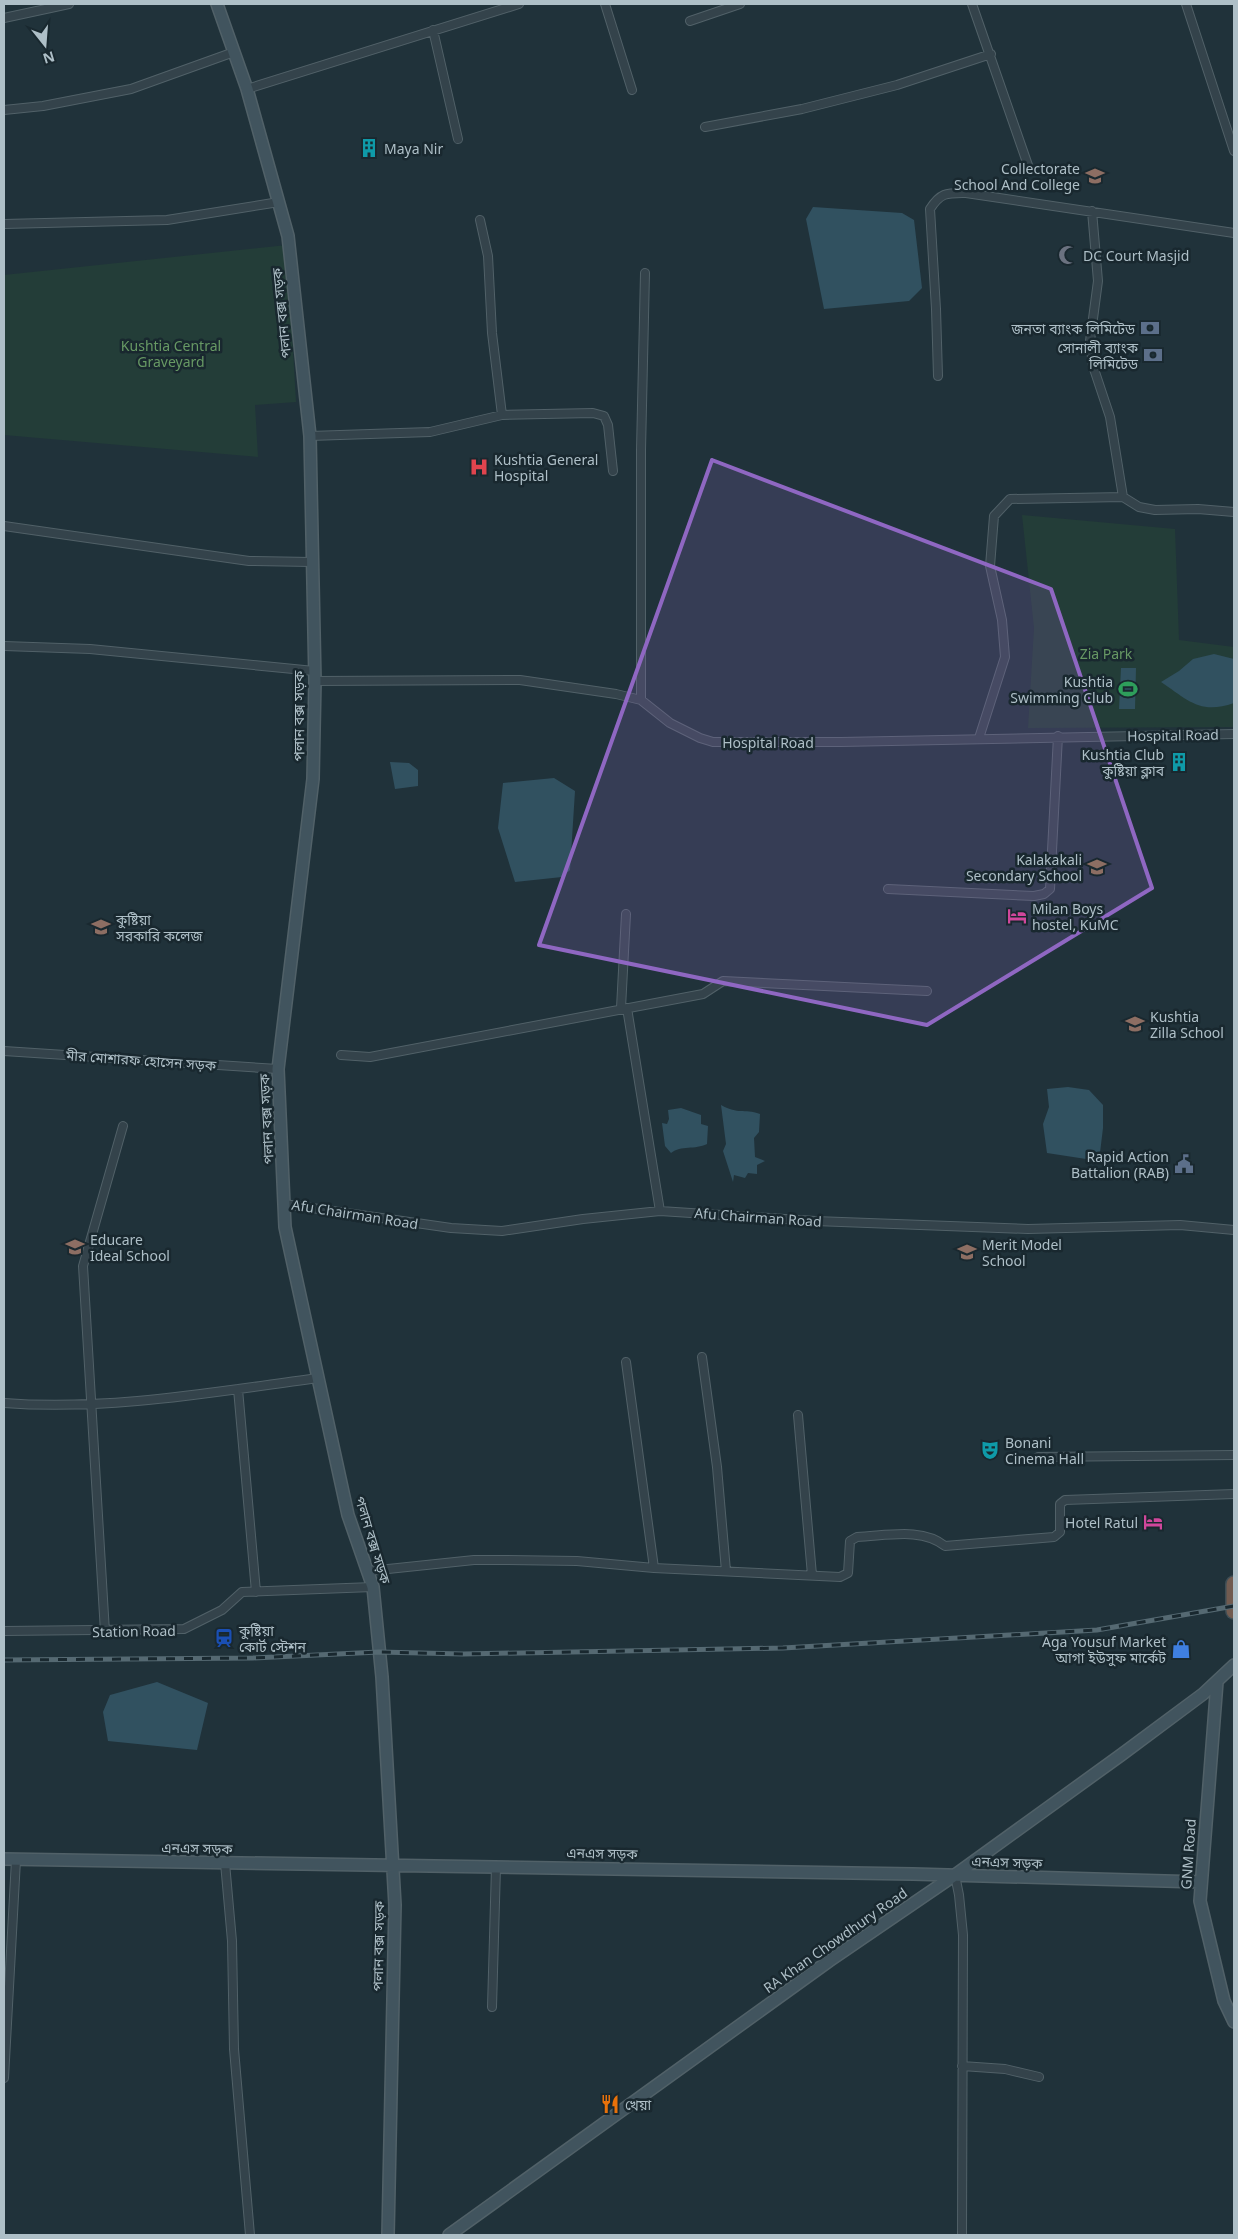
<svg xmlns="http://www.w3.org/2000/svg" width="1238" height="2239" font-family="'Noto Sans','Noto Sans Bengali',sans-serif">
	<rect width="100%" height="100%" fill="#20323a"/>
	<path fill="#233d38" d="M287,245L296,402L255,405L258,457L4,435V275Z
		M1022,515L1175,529L1179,640L1234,647V727L1028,728L1034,628Z"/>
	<path fill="#315160" d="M813,207L902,213L914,220L922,288L909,301L824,309L806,219Z
		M1214,654L1234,659V703C1200,715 1188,700 1161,682L1179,671L1193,659Z
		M1121,668H1136L1135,709H1119Z
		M390,762L409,763L418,770V786L395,789Z
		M554,778L575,791L570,870L562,877L515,882L498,828L503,783Z
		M1068,1087L1089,1090L1103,1105V1128L1099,1161L1047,1153L1043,1124L1049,1107L1047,1089Z
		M721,1105C739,1115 743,1108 760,1114L759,1132L754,1138L755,1157L765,1161L757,1165V1174L748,1173L745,1178L734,1175L733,1182L723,1151L726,1144Z
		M681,1108L701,1115V1124L708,1126L707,1144C695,1150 681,1145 671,1153L665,1146L662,1123L667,1124L669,1119L668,1110Z
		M157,1682L208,1703L197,1750L108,1741L103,1712L110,1695Z"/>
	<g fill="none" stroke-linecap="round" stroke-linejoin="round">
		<g stroke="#516168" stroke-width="10">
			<path id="street" d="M605,4L632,90
				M972,4L1030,171
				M1186,4L1234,151
				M4,18L69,4
				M690,21L740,4
				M433,30L458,139
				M247,89L519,4
				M4,110L43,106L131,89L234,52
				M705,127L802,109L897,85L991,54
				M1092,211L1098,281L1090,341L1093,366L1110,417L1123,497
				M480,220L488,256L492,333L502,415L593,413L604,416L608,425L613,471
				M4,224L167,220L279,202
				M938,376L936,309L930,209C941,192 947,193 966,193L1234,233
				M310,436L430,432L502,415
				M4,526L249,561L311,562
				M4,646L90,649L314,671
				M315,681L520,680L616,694L641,700L670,723L700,738L713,742H841L1234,734
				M641,700V450L645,273
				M979,738L1005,657L1002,620L990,566L994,516L1010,499L1123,497L1139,507L1155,510L1198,509L1234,512
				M888,889L1034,896L1044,894L1050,889L1058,736
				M621,1008L626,914
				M627,1008L660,1211
				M4,1051L278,1069
				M341,1055L370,1057L703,994L723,981L927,991
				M284,1204L451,1228L502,1231L583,1219L660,1211L815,1221L1028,1229L1180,1225L1234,1230
				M702,1357L717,1467L726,1571
				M626,1362L654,1568
				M238,1389L256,1592
				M4,1403C108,1411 214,1392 318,1378
				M798,1415L812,1575
				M1038,1457L1234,1455
				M369,1571L474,1560H508L577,1561L654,1568L840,1577L848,1573L850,1541L857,1537C886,1536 922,1527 945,1546L1054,1537L1060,1532V1504L1065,1500L1234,1494
				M4,1631L184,1629L222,1610L242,1592L373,1587
				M105,1632L83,1266L123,1126
				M225,1863L232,1941L234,2049L250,2235
				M955,1875L959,1895L963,1935L962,2235
				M492,2007L496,1867
				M962,2066L1005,2069L1039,2077
				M4,2078L16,1860"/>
		</g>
		<g stroke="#516168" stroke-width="14">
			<path id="secondary" d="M217,4L247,89L288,236L310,436L315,681L313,779L278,1069L285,1227L348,1515L373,1587L382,1677L395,1905L388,2235
				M1217,1682L1200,1901L1224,2001L1234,2022
				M4,1859L913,1874L1200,1882
				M449,2235L829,1961L955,1875L1121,1755L1203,1694L1234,1665"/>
		</g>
		<g stroke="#3e4e55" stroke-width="18">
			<path id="highway" d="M1234,1584V1611"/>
		</g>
		<use href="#street" stroke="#34434b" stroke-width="8"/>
		<use href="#secondary" stroke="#41545e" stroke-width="11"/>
		<use href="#highway" stroke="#715b50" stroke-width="15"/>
		<g stroke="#556972" stroke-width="5">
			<path id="rail" d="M4,1660L253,1658L379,1652L463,1654L783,1648L1097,1630L1234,1606"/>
		</g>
		<use href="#rail" stroke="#19282f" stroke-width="3" stroke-dasharray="9" stroke-linecap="butt"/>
	</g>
	<path fill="#8f67c2" fill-opacity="0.2" stroke="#8f67c2" stroke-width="4" stroke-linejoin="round" d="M712,460L1051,589L1152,888L927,1025L539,945Z"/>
	<defs>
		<g id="building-bare" transform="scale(1.5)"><path d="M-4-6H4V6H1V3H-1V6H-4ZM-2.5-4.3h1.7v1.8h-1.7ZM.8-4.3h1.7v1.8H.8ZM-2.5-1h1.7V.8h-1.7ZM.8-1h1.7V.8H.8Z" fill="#0f9aa8" stroke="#19282f" stroke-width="2.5" paint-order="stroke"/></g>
		<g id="school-bare" transform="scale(1.5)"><path d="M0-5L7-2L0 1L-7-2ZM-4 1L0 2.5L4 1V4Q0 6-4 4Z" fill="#8d6e63" stroke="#19282f" stroke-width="2.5" paint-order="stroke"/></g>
		<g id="mosque-bare" transform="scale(1.5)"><path d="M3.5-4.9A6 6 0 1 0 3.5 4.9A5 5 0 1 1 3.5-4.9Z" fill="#6b7280" stroke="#19282f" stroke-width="2.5" paint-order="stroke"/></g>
		<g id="bank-bare" transform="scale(1.5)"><path d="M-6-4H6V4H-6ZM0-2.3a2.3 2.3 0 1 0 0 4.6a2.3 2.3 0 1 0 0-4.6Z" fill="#5c6f8a" stroke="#19282f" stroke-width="2.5" paint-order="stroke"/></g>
		<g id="hospital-bare" transform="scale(1.5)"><path d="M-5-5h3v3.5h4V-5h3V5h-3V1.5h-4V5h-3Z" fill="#e0444e" stroke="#19282f" stroke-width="2.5" paint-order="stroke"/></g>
		<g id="stadium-bare" transform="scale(1.5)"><path d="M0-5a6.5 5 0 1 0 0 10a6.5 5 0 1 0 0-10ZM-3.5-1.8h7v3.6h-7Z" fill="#2e9e5b" stroke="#19282f" stroke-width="2.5" paint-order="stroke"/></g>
		<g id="hotel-bare" transform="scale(1.5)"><path d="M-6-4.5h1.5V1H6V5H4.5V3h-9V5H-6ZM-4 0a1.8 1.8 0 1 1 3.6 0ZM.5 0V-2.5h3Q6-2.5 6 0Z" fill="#d1479c" stroke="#19282f" stroke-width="2.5" paint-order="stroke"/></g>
		<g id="university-bare" transform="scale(1.5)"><path d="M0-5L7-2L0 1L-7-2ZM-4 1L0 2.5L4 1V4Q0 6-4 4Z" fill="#8d6e63" stroke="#19282f" stroke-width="2.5" paint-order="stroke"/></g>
		<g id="civic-bare" transform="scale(1.5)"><path d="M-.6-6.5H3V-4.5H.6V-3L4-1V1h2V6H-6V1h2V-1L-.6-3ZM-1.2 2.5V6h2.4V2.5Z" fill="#5c6f8a" stroke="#19282f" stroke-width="2.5" paint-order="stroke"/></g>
		<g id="theatre-bare" transform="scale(1.5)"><path d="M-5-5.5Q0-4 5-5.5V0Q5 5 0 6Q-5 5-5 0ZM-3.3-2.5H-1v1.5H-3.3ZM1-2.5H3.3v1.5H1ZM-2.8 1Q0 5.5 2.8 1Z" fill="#0f9aa8" stroke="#19282f" stroke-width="2.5" paint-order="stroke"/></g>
		<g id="station-bare" transform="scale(1.5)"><path d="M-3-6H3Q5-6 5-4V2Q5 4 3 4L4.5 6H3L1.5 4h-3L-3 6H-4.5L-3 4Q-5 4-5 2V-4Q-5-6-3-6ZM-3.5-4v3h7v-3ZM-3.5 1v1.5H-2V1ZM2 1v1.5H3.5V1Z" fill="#1a4fb4" stroke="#19282f" stroke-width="2.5" paint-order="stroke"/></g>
		<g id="shop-bare" transform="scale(1.5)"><path d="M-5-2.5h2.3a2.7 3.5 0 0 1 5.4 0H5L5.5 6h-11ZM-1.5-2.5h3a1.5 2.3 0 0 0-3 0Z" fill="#3f7fe0" stroke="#19282f" stroke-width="2.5" paint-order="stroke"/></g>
		<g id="restaurant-bare" transform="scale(1.5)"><path d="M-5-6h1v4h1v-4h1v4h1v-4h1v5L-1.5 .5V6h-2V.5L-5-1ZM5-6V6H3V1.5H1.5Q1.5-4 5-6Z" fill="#e8710a" stroke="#19282f" stroke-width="2.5" paint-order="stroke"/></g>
	</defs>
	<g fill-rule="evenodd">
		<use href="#building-bare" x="369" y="148"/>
		<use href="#school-bare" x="1095" y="176"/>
		<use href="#mosque-bare" x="1068" y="255"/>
		<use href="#bank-bare" x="1150" y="328"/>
		<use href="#bank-bare" x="1153" y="355"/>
		<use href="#hospital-bare" x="479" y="467"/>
		<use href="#stadium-bare" x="1128" y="689"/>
		<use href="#building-bare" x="1179" y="762"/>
		<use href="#school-bare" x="1097" y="867"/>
		<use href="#hotel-bare" x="1017" y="916"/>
		<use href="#university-bare" x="101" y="927"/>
		<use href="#school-bare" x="1135" y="1024"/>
		<use href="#civic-bare" x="1184" y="1164"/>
		<use href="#school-bare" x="75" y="1247"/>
		<use href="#school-bare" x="967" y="1252"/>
		<use href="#theatre-bare" x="990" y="1450"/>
		<use href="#hotel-bare" x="1153" y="1522"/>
		<use href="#station-bare" x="224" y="1638"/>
		<use href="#shop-bare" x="1181" y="1649"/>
		<use href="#restaurant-bare" x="610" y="2104"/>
	</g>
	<g text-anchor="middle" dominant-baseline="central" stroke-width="5" stroke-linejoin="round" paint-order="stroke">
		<g font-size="14" fill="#aebfc7" stroke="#19282f" text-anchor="start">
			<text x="384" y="148">Maya Nir</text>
			<text x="1080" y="168" text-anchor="end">Collectorate<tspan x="1080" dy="16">School And College</tspan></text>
			<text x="1083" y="255">DC Court Masjid</text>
			<text x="1135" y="328" text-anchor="end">জনতা ব্যাংক লিমিটেড</text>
			<text x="1138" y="347" text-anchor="end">সোনালী ব্যাংক<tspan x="1138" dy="16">লিমিটেড</tspan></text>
			<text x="494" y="459">Kushtia General<tspan x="494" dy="16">Hospital</tspan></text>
			<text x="1113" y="681" text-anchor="end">Kushtia<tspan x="1113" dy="16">Swimming Club</tspan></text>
			<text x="1164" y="754" text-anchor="end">Kushtia Club<tspan x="1164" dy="16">কুষ্টিয়া ক্লাব</tspan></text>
			<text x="1082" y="859" text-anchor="end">Kalakakali<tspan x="1082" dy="16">Secondary School</tspan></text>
			<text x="1032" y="908">Milan Boys<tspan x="1032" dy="16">hostel, KuMC</tspan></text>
			<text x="116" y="919">কুষ্টিয়া<tspan x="116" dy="16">সরকারি কলেজ</tspan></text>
			<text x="1150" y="1016">Kushtia<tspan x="1150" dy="16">Zilla School</tspan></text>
			<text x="1169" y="1156" text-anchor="end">Rapid Action<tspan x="1169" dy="16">Battalion (RAB)</tspan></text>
			<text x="90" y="1239">Educare<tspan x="90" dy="16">Ideal School</tspan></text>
			<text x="982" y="1244">Merit Model<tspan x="982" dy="16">School</tspan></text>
			<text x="1005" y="1442">Bonani<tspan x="1005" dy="16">Cinema Hall</tspan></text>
			<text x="1138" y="1522" text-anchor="end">Hotel Ratul</text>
			<text x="239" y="1630">কুষ্টিয়া<tspan x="239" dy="16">কোর্ট স্টেশন</tspan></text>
			<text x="1166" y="1641" text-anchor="end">Aga Yousuf Market<tspan x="1166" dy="16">আগা ইউসুফ মার্কেট</tspan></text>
			<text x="625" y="2104">খেয়া</text>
		</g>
		<g font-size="14" fill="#aebfc7" stroke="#19282f">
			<text transform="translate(281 313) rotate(-96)">পলান বক্স সড়ক</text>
			<text transform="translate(298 716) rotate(-90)">পলান বক্স সড়ক</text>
			<text transform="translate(1173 735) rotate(-1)">Hospital Road</text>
			<text x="768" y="742">Hospital Road</text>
			<text transform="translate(141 1060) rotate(4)">মীর মোশারফ হোসেন সড়ক</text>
			<text transform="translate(266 1119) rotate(-93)">পলান বক্স সড়ক</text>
			<text transform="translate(355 1214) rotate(9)">Afu Chairman Road</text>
			<text transform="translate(758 1217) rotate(4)">Afu Chairman Road</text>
			<text transform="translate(373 1540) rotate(73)">পলান বক্স সড়ক</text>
			<text transform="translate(134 1631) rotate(-1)">Station Road</text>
			<text transform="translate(197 1848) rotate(1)">এনএস সড়ক</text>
			<text transform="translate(602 1853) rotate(1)">এনএস সড়ক</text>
			<text transform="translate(1188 1854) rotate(-86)">GNM Road</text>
			<text transform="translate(1007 1862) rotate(2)">এনএস সড়ক</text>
			<text transform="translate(835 1940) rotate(-35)">RA Khan Chowdhury Road</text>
			<text transform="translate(378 1946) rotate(-89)">পলান বক্স সড়ক</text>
		</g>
		<g font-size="14" fill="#679964" stroke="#19282f">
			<text x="171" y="345">Kushtia Central<tspan x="171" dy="16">Graveyard</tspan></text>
			<text x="1106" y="653">Zia Park</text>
		</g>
	</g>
	<rect width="1238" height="2239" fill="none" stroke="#aebfc7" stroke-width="10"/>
	<g transform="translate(45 45) rotate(163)" stroke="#19282f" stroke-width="4" paint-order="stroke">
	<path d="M0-4L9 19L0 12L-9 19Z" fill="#aebfc7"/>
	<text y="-8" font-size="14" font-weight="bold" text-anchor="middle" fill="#aebfc7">N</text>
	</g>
</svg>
